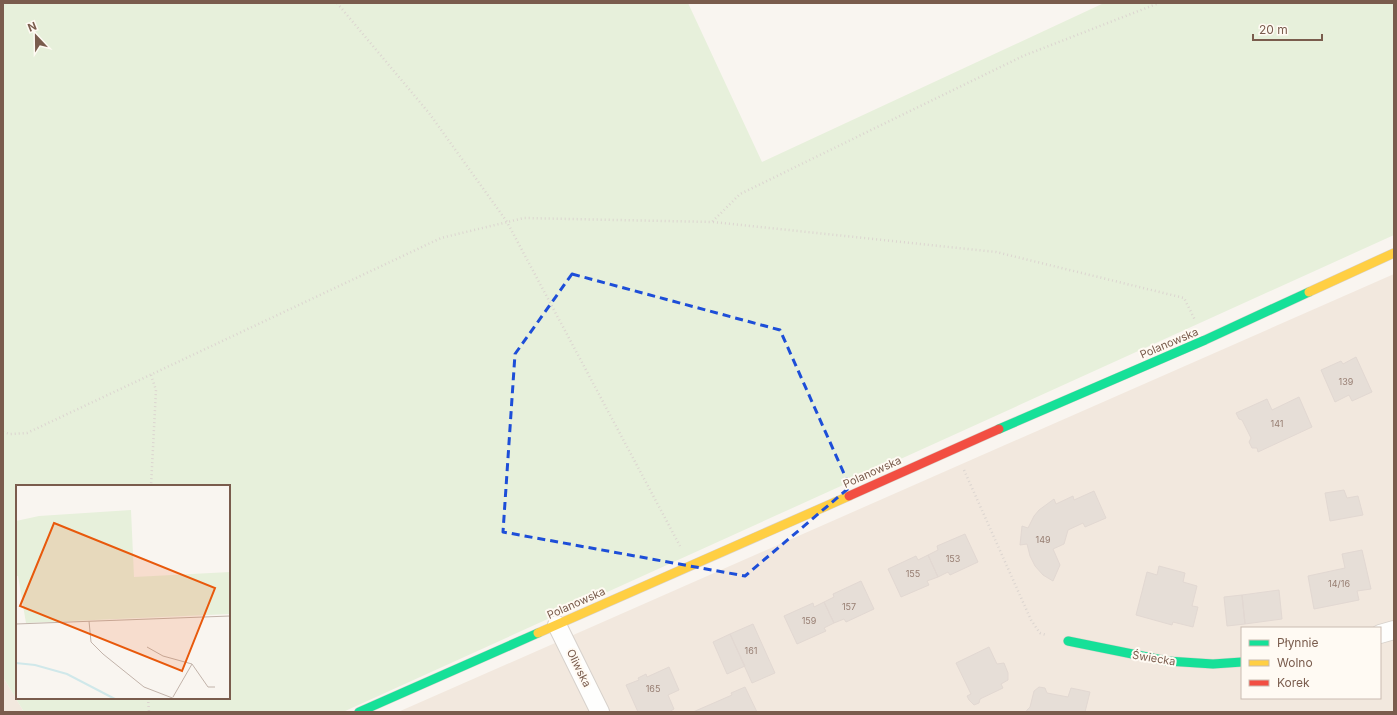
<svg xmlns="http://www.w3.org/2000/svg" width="1397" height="715" font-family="Inter,sans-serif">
	<rect width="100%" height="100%" fill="#f9f5f0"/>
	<path fill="#f2e8de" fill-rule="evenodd" d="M1394,274V712H398ZM1242,628H1380V698H1242Z
		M3,677L24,712H3Z"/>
	<path fill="#e7f0db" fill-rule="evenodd" d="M3,3H688L762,162L1104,3H1394V235L343,712H24L3,677ZM17,486H229V698H17Z"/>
	<path fill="#e6ded7" stroke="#e2d8d2" d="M1356,357L1372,392L1352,401L1349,395L1335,402L1321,370L1341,361L1343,364Z
		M1299,397L1312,427L1258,452L1257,448H1252L1249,442L1251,438L1242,420L1239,419L1236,413L1267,399L1272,410Z
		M1344,490L1347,498L1358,496L1363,515L1330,521L1325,493Z
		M1094,491L1106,518L1085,527L1083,523L1068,530L1064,544L1053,549L1060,565L1053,581L1043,575L1035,566L1030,556L1027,544L1020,545L1022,526L1028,528L1034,516L1039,510L1054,499L1056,504L1073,496L1074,500Z
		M965,534L978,562L950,575L948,572L938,577L928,555L938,550L937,546Z
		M1362,550L1371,589L1357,591L1359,600L1314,609L1308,576L1345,568L1342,554Z
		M928,555L938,577L927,581L929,585L901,597L888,569L916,556L918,560Z
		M1159,566L1185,573L1183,582L1197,586L1192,606L1198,607L1193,627L1173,622L1172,625L1136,615L1147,572L1157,575Z
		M861,581L874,609L846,622L844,619L834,623L824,602L834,597L833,594Z
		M1279,590L1282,619L1245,624L1242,595Z
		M1242,595L1245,624L1227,626L1224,597Z
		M824,602L834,623L824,628L826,631L797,644L784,616L813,603L814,607Z
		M753,624L775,673L752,683L730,634Z
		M730,634L745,666L727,674L713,642Z
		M989,647L997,664L1004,663L1008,673V680L1001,684L1003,688L980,699L979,703L974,705L969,700L967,696L971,694L956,663Z
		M669,667L679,690L668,695L674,709L669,712H638L626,685L639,680L638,678L646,674L647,677Z
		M745,687L757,712H693L732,695L731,693Z
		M1039,687L1045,688L1047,693L1068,697L1071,688L1090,692L1085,712H1026L1027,710L1030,707L1034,691Z"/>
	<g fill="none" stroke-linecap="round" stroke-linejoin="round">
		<g stroke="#d7d1cb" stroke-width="20">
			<path id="street" d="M557,625L600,712
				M1380,634L1394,630"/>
		</g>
		<g stroke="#d9d2cb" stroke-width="10">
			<path id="fast" d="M999,429L1205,340L1309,292
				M1068,641L1167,661L1213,664L1242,662
				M359,712L538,633"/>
		</g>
		<g stroke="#d9d2cb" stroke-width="10">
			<path id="slow" d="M1309,292L1394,253
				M538,633L849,496"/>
		</g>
		<g stroke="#d9d2cb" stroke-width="10">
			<path id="jam" d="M849,496L999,429"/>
		</g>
		<path stroke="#dcd5d0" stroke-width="2.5" stroke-dasharray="1 3" stroke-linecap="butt" d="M337,3L429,113L507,222L680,546
			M713,222L996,252L1184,298L1195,320
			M151,375L156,390L151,486
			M3,432L10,434L27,433L441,238L524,218L712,222L740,194L1023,56L1159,3
			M964,470L1031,620L1040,633L1046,635
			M148,698L149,712"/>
		<use href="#street" stroke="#fefefd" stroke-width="18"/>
		<use href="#fast" stroke="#16e098" stroke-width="9"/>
		<use href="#slow" stroke="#ffcf43" stroke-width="9"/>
		<use href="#jam" stroke="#f24e42" stroke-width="9"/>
	</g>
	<path fill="none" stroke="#1d4ed8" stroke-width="3" stroke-dasharray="8 5" stroke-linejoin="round" d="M572,274L780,330L850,487L745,576L503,532L515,354Z"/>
	<g text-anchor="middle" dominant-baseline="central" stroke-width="4" stroke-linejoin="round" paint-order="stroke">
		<g font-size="9" fill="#977e72">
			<text x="1346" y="381">139</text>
			<text x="1277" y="423">141</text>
			<text x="1043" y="539">149</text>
			<text x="953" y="558">153</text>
			<text x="913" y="573">155</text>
			<text x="1339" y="583">14/16</text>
			<text x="849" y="606">157</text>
			<text x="809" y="620">159</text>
			<text x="751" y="650">161</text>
			<text x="653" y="688">165</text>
		</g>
		<g font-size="11" fill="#7a5c4d" stroke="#fffaf3">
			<text transform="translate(1169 343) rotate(-23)">Polanowska</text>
			<text transform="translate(872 472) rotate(-24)">Polanowska</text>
			<text transform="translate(576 603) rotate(-24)">Polanowska</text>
			<text transform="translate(1154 658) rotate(9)">Świecka</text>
			<text transform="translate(579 668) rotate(64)">Oliwska</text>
		</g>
	</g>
	<g transform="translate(16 485)">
		<rect width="214" height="214" fill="#f9f5f0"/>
		<path d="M115,25L118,92L214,87V129L10,138L2,91H0V36L23,31Z" fill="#e7f0db"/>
		<path fill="none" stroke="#d0e8ea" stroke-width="2" d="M0,178L19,180L51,189L99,214"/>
		<path fill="none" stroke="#c2b3aa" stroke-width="1" d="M73,136L75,157L87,169L128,202L159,214M0,139L214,131M131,162L147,171L176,179L192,202H199M157,212L176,179M6,214H32"/>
		<path fill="#e8590c" fill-opacity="0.15" stroke="#e8590c" stroke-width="2" d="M38,38L199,103L166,186L4,121Z"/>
		<rect width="214" height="214" fill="none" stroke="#7a5c4d" stroke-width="2"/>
	</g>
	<rect width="1397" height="715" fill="none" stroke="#7a5c4d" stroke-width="8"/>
	<rect x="1241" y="627" width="140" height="72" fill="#fffaf3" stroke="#cabbb1"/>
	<rect x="1249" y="640" width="20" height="6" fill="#16e098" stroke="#cabbb1"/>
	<text x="1277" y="647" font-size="12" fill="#7a5c4d">Płynnie</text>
	<rect x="1249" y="660" width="20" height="6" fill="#ffcf43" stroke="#cabbb1"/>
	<text x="1277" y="667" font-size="12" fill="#7a5c4d">Wolno</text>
	<rect x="1249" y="680" width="20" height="6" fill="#f24e42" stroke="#cabbb1"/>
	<text x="1277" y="687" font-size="12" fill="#7a5c4d">Korek</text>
	<g transform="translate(36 36) rotate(338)" stroke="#fffaf3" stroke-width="3" paint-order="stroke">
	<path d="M0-3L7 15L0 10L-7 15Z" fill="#7a5c4d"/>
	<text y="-6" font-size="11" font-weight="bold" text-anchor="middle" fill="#7a5c4d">N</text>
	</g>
	<path d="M1253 34v6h69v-6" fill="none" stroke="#7a5c4d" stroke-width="2"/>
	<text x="1259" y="34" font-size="12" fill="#7a5c4d" stroke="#fffaf3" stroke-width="3" paint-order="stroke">20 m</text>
</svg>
